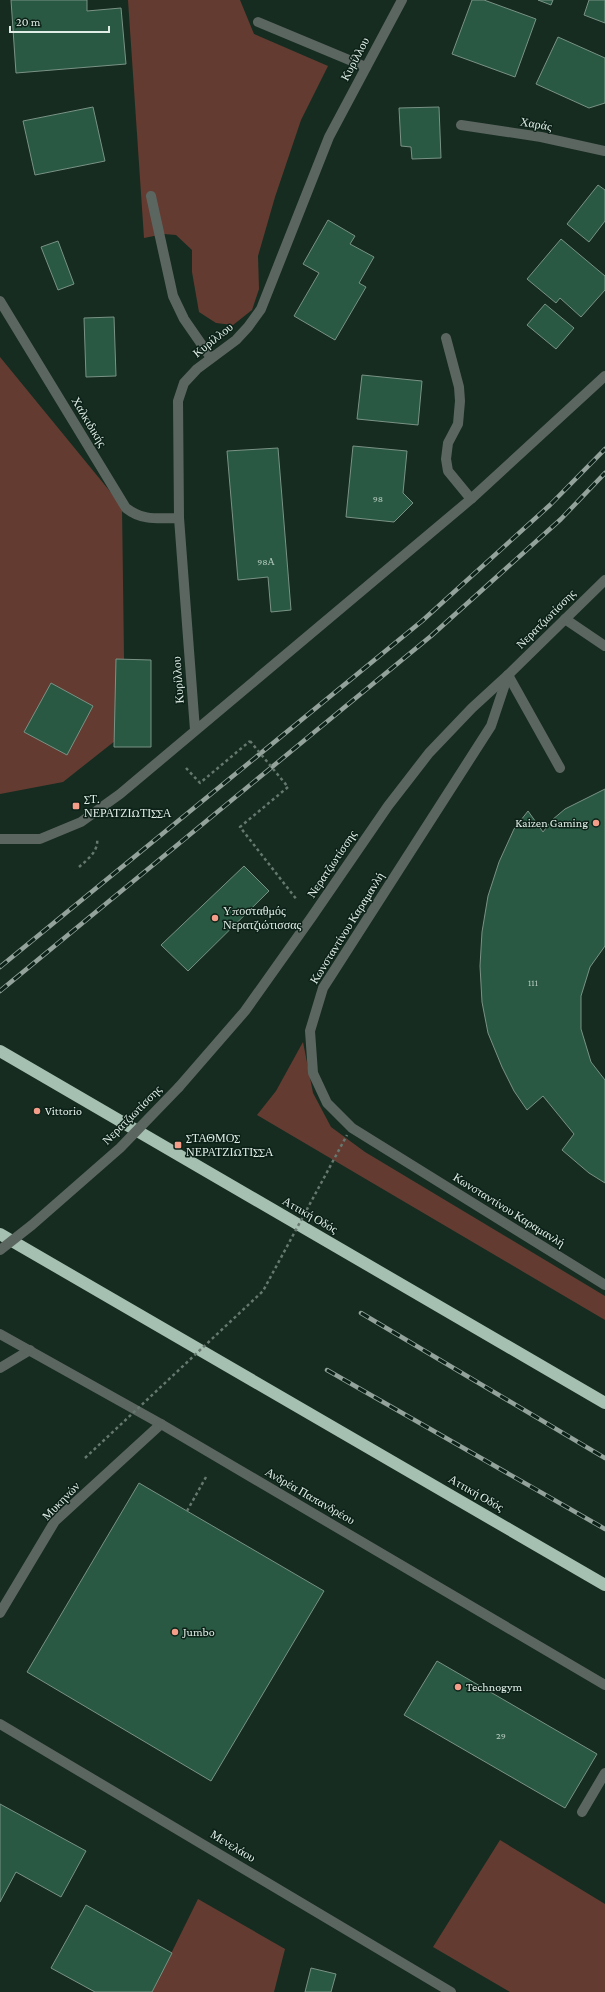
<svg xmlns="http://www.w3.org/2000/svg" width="605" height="1992" font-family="'Crimson Pro',serif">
	<rect width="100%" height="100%" fill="#162c21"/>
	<path fill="#643b31" d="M128,0H240L254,34L328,66L301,120L275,197L258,256L259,289L252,310L233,325L216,323L199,312L192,272V250L176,235L164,234L144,238Z
		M0,357L122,506L125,733L63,782L0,794Z
		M303,1042L313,1093L331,1127L365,1152L605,1296V1320L257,1115L276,1091Z
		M500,1840L605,1904V1992H510L433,1947Z
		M198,1899L285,1949L274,1992H152Z"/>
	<path fill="#295943" stroke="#799285" d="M11,0H87V11L121,8L126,64L16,73Z
		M472,0H484L536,19L515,77L452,54Z
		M538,0H553L551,5Z
		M589,0H605V23L584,15Z
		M558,37L605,58V103L589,108L536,84Z
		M93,107L105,161L35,175L23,121Z
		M439,107L441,158L412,159L411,147L401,146L399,108Z
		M598,185L605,190V221L589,242L567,224Z
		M328,220L355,236L350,244L374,257L359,283L366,287L335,340L294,316L319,273L303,264Z
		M561,239L605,276V290L581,317L560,298L556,303L527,279Z
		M58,241L74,284L58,290L41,247Z
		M545,304L574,328L556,349L527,325Z
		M114,317L116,376L86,377L84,318Z
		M362,375L422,381L418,425L357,419Z
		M353,446L407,451L403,493L413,503L394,522L346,517Z
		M278,448L291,610L271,612L268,577L238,580L227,451Z
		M116,659L151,660V747H114Z
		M51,683L93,706L67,755L24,732Z
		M605,789V946L590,967L581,996V1029L591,1062L605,1080V1183L589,1173L562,1150L574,1134L543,1096L527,1110L514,1091L502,1067L488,1033L482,1002L480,966L482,932L488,896L499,862L514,829L528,811L543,832L552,820L565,809Z
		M244,866L269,891L188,971L161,945Z
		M139,1483L324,1591L211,1781L27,1672Z
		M437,1661L597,1754L565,1808L404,1715Z
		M0,1804L86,1851L61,1897L16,1872L0,1902Z
		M86,1905L172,1953L152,1992H95L51,1968Z
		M311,1968L336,1974L331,1992H305Z"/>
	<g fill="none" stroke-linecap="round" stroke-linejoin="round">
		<path stroke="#66786f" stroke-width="2.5" stroke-dasharray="3 3" stroke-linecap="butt" d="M186,768L200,783L250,741
			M288,787L240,827L297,900
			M79,867C88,859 99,851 97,838
			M187,1511L206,1477"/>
		<path stroke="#5c6661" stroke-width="10" d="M258,22L366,67
			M151,196L173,296L184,319L211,358
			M446,338L459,387L460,401L458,424L448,443L446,459L448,471L471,499
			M508,675L560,768
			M582,1812L605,1773"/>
		<path stroke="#5c6661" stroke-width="10" d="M461,125L541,137L605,151
			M0,301L126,508C142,521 159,518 179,518
			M565,619L605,646
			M508,675L491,726L323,988L310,1031L313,1073L327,1103L352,1128L605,1285
			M195,730L179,518L178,401L184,383L197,369L236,340L248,327L261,309L329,137L402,0
			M0,839H40L81,822L120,794L471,499L605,376
			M0,1368L30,1350
			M0,1613L55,1521L161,1424
			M0,1724L451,1992"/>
		<path stroke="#5c6661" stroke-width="10" d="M179,1087L245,1011L311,918L388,806L429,753L472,708L508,675L605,580
			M0,1334L161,1424L605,1685"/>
		<path stroke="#a5bfb1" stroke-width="12" d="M0,1051L605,1403
			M0,1234L605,1585"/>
		<g stroke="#93a39b" stroke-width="4.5">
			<path id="rail" d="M0,967L422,621L550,505L605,449
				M0,991L431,636L561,519L605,473
				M361,1313L605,1458
				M327,1370L605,1529"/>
		</g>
		<use href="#rail" stroke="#0c2218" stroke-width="3" stroke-dasharray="9" stroke-linecap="butt"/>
		<path stroke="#66786f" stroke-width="2.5" stroke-dasharray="3 3" stroke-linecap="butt" d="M250,741L288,787
			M85,1458L263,1291L347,1135"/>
		<path stroke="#5c6661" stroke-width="10" d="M0,1250L32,1225L120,1148L179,1087"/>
	</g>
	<g fill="#f49e89" stroke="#0c2218" stroke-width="1.5">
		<rect x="72" y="802" width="8" height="8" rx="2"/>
		<circle cx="596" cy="823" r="4"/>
		<circle cx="215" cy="918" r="4"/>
		<circle cx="37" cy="1111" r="4"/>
		<rect x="174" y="1141" width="8" height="8" rx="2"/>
		<circle cx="175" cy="1632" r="4"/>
		<circle cx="458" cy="1687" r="4"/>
	</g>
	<g text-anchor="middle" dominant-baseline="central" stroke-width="3" stroke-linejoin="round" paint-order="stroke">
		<g font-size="10" fill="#b2c8bd">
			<text x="378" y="498">98</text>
			<text x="266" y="561">98Α</text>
			<text x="533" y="982">111</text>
			<text x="501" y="1735">29</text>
		</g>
		<g font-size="12" fill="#e0ede6" stroke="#0c2218">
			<text transform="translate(355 59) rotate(-62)">Κυρίλλου</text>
			<text transform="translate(536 124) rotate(10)">Χαράς</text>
			<text transform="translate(213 340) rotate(-39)">Κυρίλλου</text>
			<text transform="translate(89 422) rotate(59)">Χαλκιδικής</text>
			<text transform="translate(546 619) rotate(-45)">Νερατζιωτίσσης</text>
			<text transform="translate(178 680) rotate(-94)">Κυρίλλου</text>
			<text transform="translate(332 864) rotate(-56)">Νερατζιωτίσσης</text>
			<text transform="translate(347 928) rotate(-58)">Κωνσταντίνου Καραμανλή</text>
			<text transform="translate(132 1115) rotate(-45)">Νερατζιωτίσσης</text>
			<text transform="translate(509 1210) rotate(32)">Κωνσταντίνου Καραμανλή</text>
			<text transform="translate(310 1215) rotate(30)">Αττική Οδός</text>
			<text transform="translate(476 1493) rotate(30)">Αττική Οδός</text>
			<text transform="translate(310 1496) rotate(30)">Ανδρέα Παπανδρέου</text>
			<text transform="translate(61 1501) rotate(-46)">Μυκηνών</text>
			<text transform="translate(233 1846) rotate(31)">Μενελάου</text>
		</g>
		<g font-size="12" fill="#e0ede6" stroke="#0c2218" text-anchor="start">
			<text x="84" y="799">ΣΤ.<tspan x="84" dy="14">ΝΕΡΑΤΖΙΩΤΙΣΣΑ</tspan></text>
			<text x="588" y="823" text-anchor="end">Kaizen Gaming</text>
			<text x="223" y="911">Υποσταθμός<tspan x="223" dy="14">Νερατζιώτισσας</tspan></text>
			<text x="45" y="1111">Vittorio</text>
			<text x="186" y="1138">ΣΤΑΘΜΟΣ<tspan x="186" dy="14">ΝΕΡΑΤΖΙΩΤΙΣΣΑ</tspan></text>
			<text x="183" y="1632">Jumbo</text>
			<text x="466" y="1687">Technogym</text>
		</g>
	</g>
	<path d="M10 26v6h99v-6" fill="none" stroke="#e0ede6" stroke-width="2"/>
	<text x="16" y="26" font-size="12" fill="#e0ede6" stroke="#0c2218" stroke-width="3" paint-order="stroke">20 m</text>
</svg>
